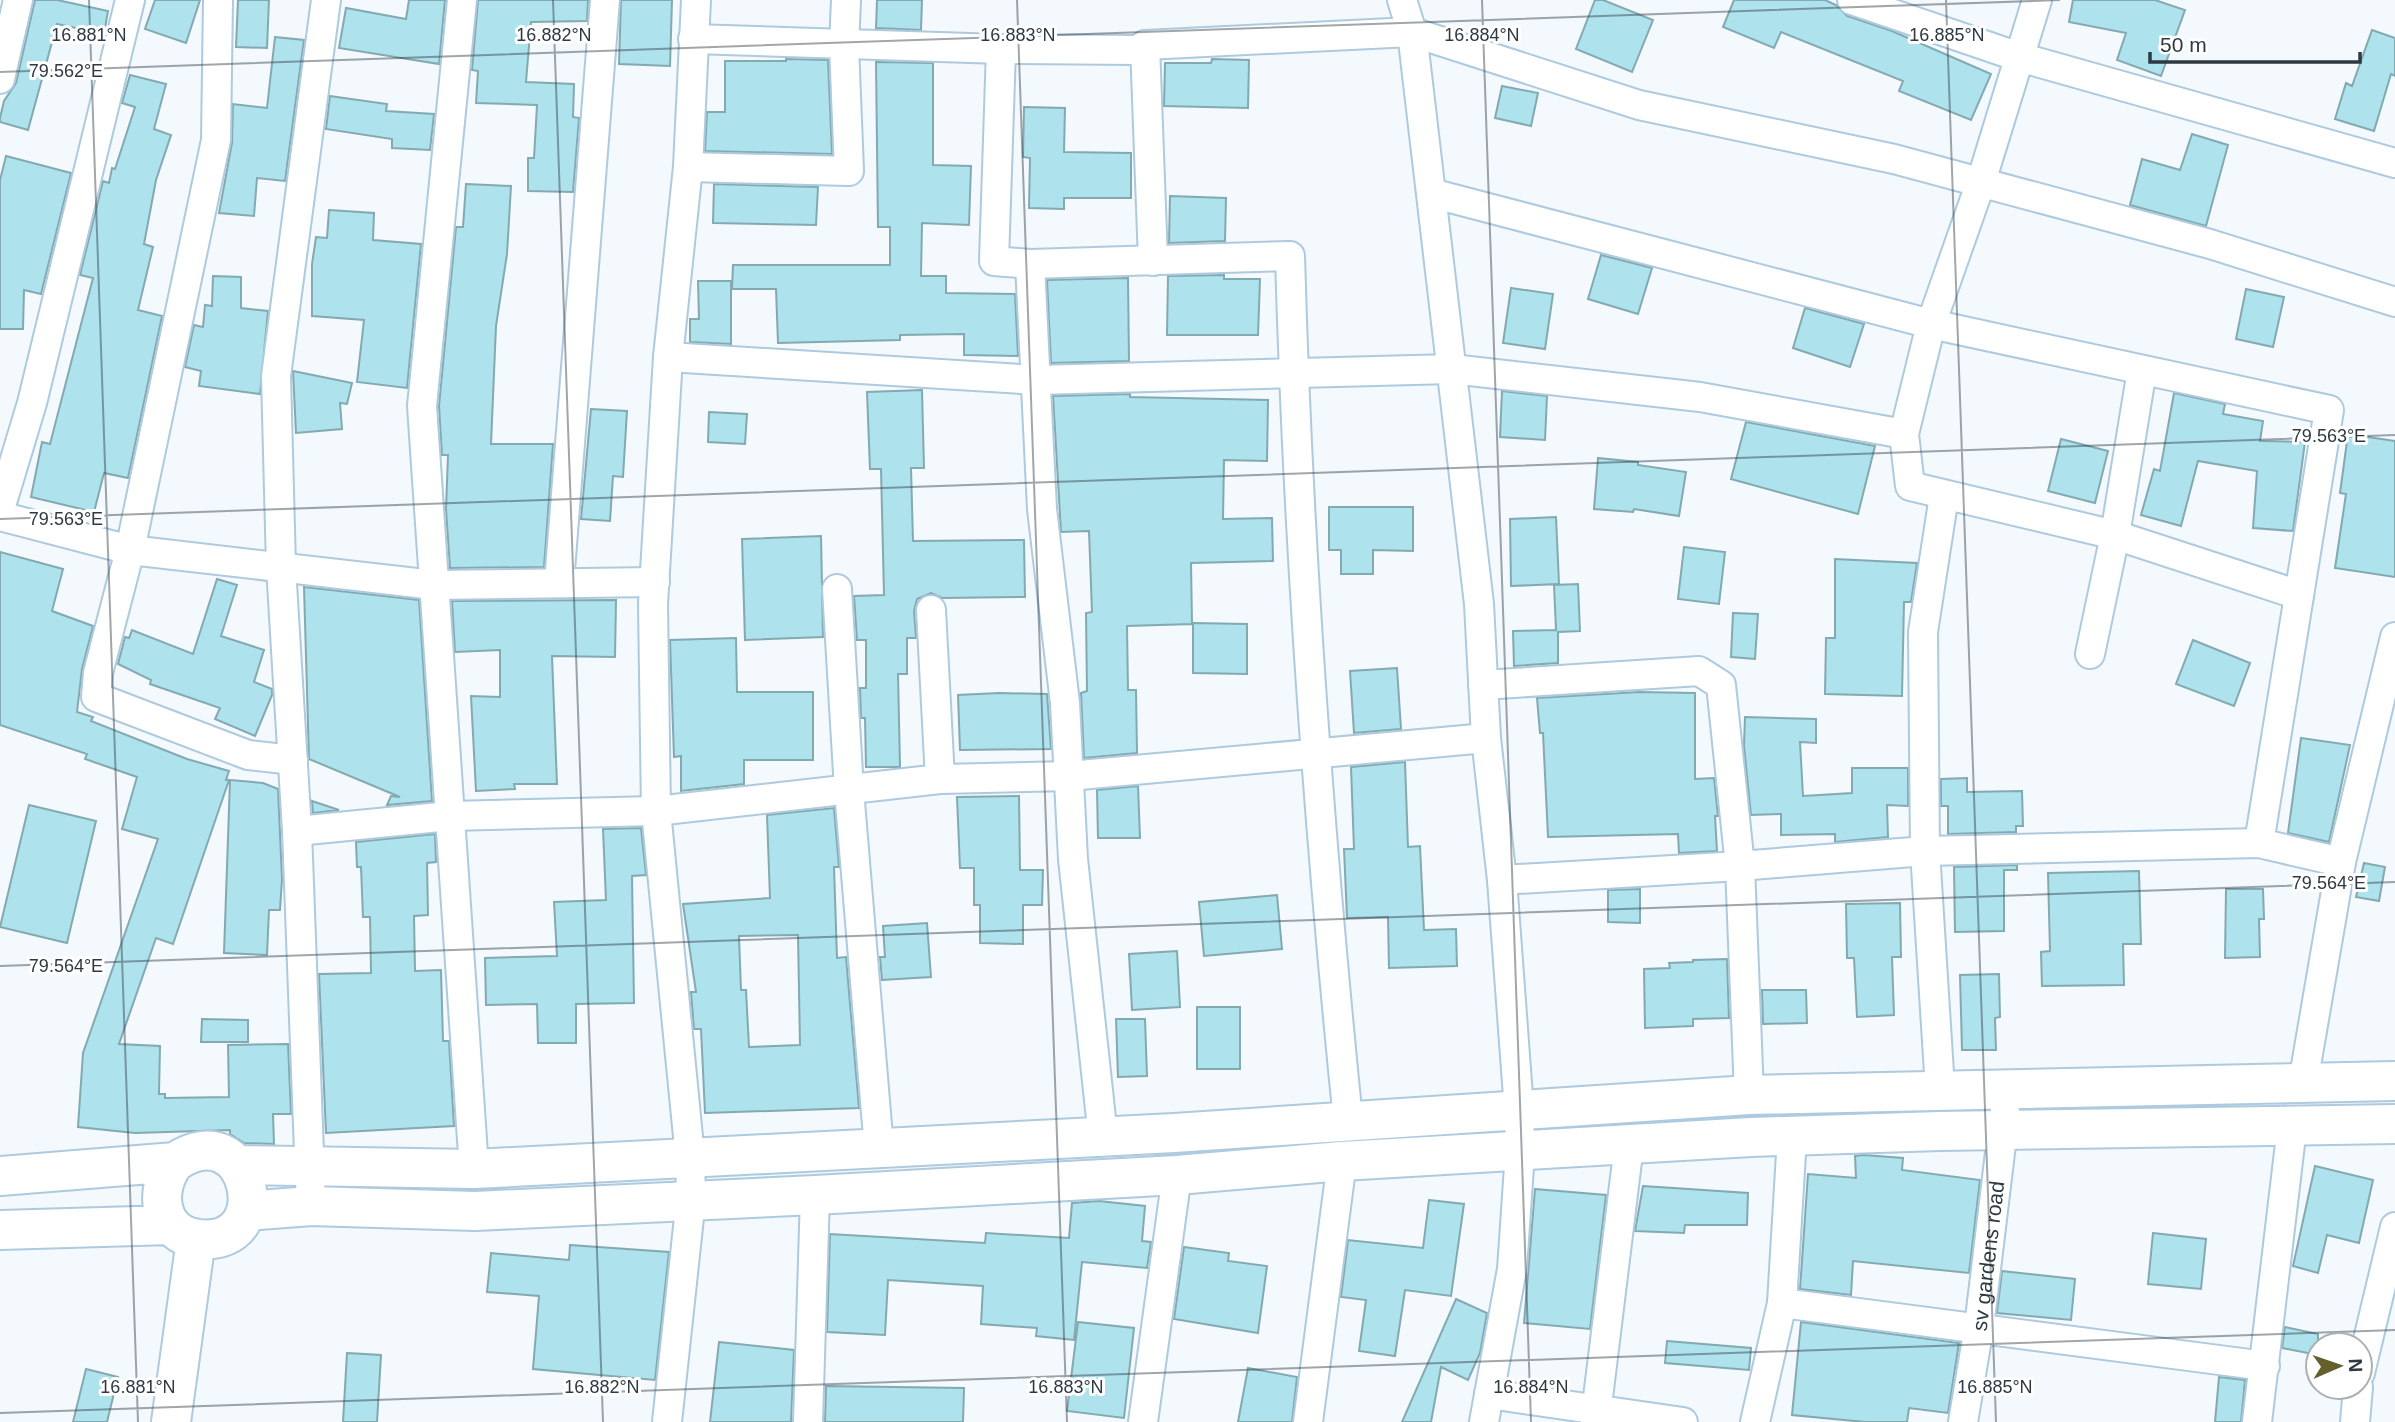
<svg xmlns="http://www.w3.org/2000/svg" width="2395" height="1422" font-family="Arial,sans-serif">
	<rect width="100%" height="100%" fill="#f3f9fd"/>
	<path fill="#aee2ed" stroke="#83a9b1" stroke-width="2" fill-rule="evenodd" d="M35,0H57L108,11L104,34L57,24L28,130L0,122V118L4,101L16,83Z
		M155,0H200L186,43L145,29Z
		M238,0H269L267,48L236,47Z
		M409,0H445L439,64L339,48L346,8L406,19Z
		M478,0H588L587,21L531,22L526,82L574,84L573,117L579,118L573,192L528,191V158H534L537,105L476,103L478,71L472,70Z
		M621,0H672L670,66L619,64Z
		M877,0H922L921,30L876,28Z
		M1595,0H1603L1653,20L1632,72L1576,49Z
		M1734,0H1825L1836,5L1847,16L1892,31L1991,74L1971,120L1899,91L1903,81L1781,32L1774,48L1723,27Z
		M2073,0H2155L2185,10L2161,76L2117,60L2126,33L2069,22Z
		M2372,30L2395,38V76L2391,74L2374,131L2335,119L2346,83L2352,86Z
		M275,37L304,40L285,181L257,178L254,216L219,213L232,143L233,104L267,108Z
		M786,59L828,60L832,154L705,151L707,112H725V61H786Z
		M1212,59L1249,60L1248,108L1164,106L1165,63H1211Z
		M876,62L933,63V165L971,166L969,225L922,223L921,276H946V293L1015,294L1018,356L964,355V334L900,335V340L778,343L776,289H732L733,265H890V227H878Z
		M130,75L166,84L154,129L171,135L156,180L144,244L153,247L138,310L162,316L128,478L104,473L94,512L31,497L42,442L50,444L93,278L80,275L103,181L109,183L112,168L115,169L135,107L122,103Z
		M1502,86L1538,93L1531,126L1495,118Z
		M330,96L387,104L386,111L434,114L430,150L392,148V139L326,129Z
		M1024,107L1065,108L1064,152L1131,153V198H1064V209L1029,208L1030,158L1023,157Z
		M2192,134L2228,145L2206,226L2130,205L2142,159L2180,170Z
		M6,156L71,173L41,294L24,290L23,329H0V180Z
		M466,184L511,186L507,254L496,326L491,444H553L544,567L450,568L446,509L448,455H442L439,406L456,227H463Z
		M714,184L818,187L816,225L713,223Z
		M1170,196L1226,198L1225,241L1169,243Z
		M329,210L374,213L373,240L421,244L407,388L357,382L364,320L312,316V264L316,237L327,238Z
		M1601,255L1652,268L1638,314L1588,299Z
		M1224,275V279H1260L1258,335H1167L1168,276Z
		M213,276L241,277V308L268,311L260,394L199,386L201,371L185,367L194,325L203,327L205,305L212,306Z
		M1128,278L1129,361L1051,363L1047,280Z
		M698,281H731V344L690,342V319H699Z
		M1511,288L1553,294L1545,349L1503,343Z
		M2246,289L2284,297L2273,347L2236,339Z
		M1805,308L1864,324L1850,367L1793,348Z
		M293,371L352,383L347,404L340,403L342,429L296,433Z
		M922,390L924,468H911L913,541L1024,540L1025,597L942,598L931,593L917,599L914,611L916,638H907V674H898L900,767H866L865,718H861L860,688H866V640H857L854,596L884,595L881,469H870L867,392Z
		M1502,391L1547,396L1545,440L1500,437Z
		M2174,393L2225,404L2223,414L2263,421L2260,441L2305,442L2293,531L2253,528L2257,471L2198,461L2181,526L2141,515L2154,469L2160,471Z
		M1130,394V397L1268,400L1267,461L1224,460L1223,519L1272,518L1273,561L1191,563L1192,624L1127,626L1128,690H1136L1137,753L1084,758L1081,693L1087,691L1086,613L1092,612L1089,531L1061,532L1053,396Z
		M591,409L627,411L623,477L613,476L610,521L581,519Z
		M709,412L747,414L745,444L708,442Z
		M1746,422L1875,446L1858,514L1731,479Z
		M2348,434L2395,441V577L2335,568L2346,494L2340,493Z
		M2061,439L2108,451L2095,503L2048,491Z
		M1598,458L1638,462V465L1686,472L1679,516L1634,509L1633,512L1594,509Z
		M1329,507H1413V551L1373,550V574H1341V550H1329Z
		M1556,517L1559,584L1511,586L1510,519Z
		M821,536L823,637L745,640L742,539Z
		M1684,547L1725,552L1719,604L1678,599Z
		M0,552L63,569L52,611L93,626L82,669L77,712L93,717L91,721L187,759L229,771L226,780H229L173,944L156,938L119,1044L160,1046L159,1094H165V1098L229,1097L228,1045L288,1044L291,1114H273L274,1144L244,1143L230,1134V1130L135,1133L78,1127L83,1053L158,839L122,829L137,777L85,759L87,754L0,725Z
		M1835,559L1917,563L1911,602H1904L1902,696L1825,694L1826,638H1835Z
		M217,579L237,585L221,636L264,650L254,682L272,689V695L255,736L215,719L220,708L150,684L151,680L118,664L125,637L129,638L132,630L193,654Z
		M1578,584L1580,631L1558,632V663L1514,666L1513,631L1556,630L1554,585Z
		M304,587L419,600L432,801L387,805L391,796L400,797L309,759Z
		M616,600L615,657L552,656L557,784H514L515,789L476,791L471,696L500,697V650L455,652L452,601Z
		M1733,613L1758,614L1755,659L1731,657Z
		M1193,623L1247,624V674L1193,673Z
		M736,638L737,692H813V760H744V784L681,791V756L674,757L670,640Z
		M2193,640L2250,663L2234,706L2176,684Z
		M1397,668L1401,729L1354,733L1350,671Z
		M1639,692L1695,693V779L1714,778L1718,816H1715L1717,851L1679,853L1678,834L1548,837L1543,733H1540L1537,698Z
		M999,693L1047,694L1051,749L960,750L958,695Z
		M1745,717L1816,719V743L1800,742L1803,796L1852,793V768H1908V806L1887,805L1888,837L1835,842V834L1781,835V814L1751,815L1744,746Z
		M2301,738L2350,745L2329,842L2288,833Z
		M1405,762L1408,847L1420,846L1424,930L1456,929L1457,966L1389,968L1388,917L1347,918L1344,849H1354L1351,767Z
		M1967,778V792L2022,791L2023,826H2016V832L1948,834V806H1941V779Z
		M230,780L263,783L278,789L282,879L280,910H269L267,955L224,953Z
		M1138,786L1140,838H1098L1097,790Z
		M1019,796L1020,870H1043L1042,905H1023V944L980,943V905H974V868H960L957,797Z
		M312,801L339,810L313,813Z
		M29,805L96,821L67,943L0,927Z
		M834,808L839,867H834L837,958L846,957L859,1108L705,1113L701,1029H694L691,992H696L683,904L770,898L767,815ZM798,935L800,1045L749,1047L746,990H741L739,936Z
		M641,828L646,875L632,876L634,1003L576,1004V1043H538L537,1004L486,1005L485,958L557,956L554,902L606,900L603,829Z
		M435,834L436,862L427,863L428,915L414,916L415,971L441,970L443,1041H449L454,1126L326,1133L319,974L371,973L370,917H363L361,867H357L356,842Z
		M2364,863L2385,867L2379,901L2356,897Z
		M2017,865V870H2004V931L1955,932L1954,867Z
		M2139,871L2141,944H2123L2124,985L2042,986L2041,952L2050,951L2048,873Z
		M1640,889V923L1608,922V890Z
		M2226,889H2263L2264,919H2259L2260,957L2225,958Z
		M1277,895L1282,949L1204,956L1199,902Z
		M1900,903L1901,957H1892L1894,1015L1857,1017L1854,958H1847L1846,904Z
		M927,923L931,977L882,980L880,957H885L883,926Z
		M1177,951L1180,1007L1132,1010L1129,954Z
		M1727,959L1729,1018L1693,1019V1026L1645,1028L1644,969L1670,968L1669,963L1693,962V960Z
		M1999,974L2000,1017L1995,1018L1996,1050H1962L1960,975Z
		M1762,990H1806L1807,1023L1763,1024Z
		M1197,1007H1240V1069H1197Z
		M202,1019L248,1020V1042H201Z
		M1116,1019H1145L1147,1076L1118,1077Z
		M1864,1155L1903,1158L1902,1170L1980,1180L1969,1273L1853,1261L1851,1295L1800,1289L1808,1174L1856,1178L1855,1156Z
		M2315,1166L2373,1180L2359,1243L2327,1235L2318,1273L2293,1266Z
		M1643,1186L1748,1193L1747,1225H1685L1684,1233L1635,1231Z
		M1535,1189L1606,1195L1590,1329L1524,1323Z
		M1429,1200L1464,1204L1451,1296L1405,1290L1395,1356L1359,1351L1366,1300L1341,1297L1348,1240L1423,1248Z
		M1099,1201L1145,1206L1142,1241L1151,1242L1147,1268L1082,1262L1074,1340L1036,1336L1037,1328L981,1324L983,1286L888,1280L885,1335L827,1332L830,1234L985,1243L986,1233L1069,1238L1072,1203Z
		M2153,1233L2206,1239L2201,1289L2148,1284Z
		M570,1245L669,1252L655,1380L533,1369L539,1296L487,1292L491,1253L569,1260Z
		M1184,1247L1229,1253L1228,1261L1267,1266L1258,1333L1174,1319Z
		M2002,1271L2075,1279L2071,1320L1997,1313Z
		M1456,1299L1487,1313L1480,1353L1468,1380L1441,1367L1431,1422H1402Z
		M1078,1322L1134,1328L1124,1418L1067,1411Z
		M1801,1322L1959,1343L1948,1413L1909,1408L1907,1422H1865L1792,1415Z
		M2285,1327L2318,1334V1355L2282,1348Z
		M1667,1341L1751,1348L1749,1370L1665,1363Z
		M719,1342L794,1350L791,1422H710Z
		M347,1353L381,1355L377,1422H343Z
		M1248,1368L1297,1377L1292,1422H1238Z
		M86,1369L118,1377L107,1422H73Z
		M2219,1377L2245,1380L2241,1422H2215Z
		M826,1386L964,1388L963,1422H825Z"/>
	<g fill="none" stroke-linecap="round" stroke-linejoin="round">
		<g stroke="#adcadf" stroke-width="32">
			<g id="street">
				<path d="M218,0L216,140L130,550L98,673L96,697L248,755L293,760"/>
				<path d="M462,0L422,406L474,1169"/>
				<path d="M1402,0L1412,32L1479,604L1486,738L1502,880L1519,1110L1520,1152L1512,1269L1484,1422"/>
				<path d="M1852,0L2019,57L2395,163"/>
				<path d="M2037,0L1981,182L1931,324L1904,434L1910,486L2115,535L2299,595"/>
				<path d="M693,39L1001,49L1137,50L1145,45L1412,32L1639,105L1894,159L2210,244L2395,302"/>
				<path d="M1145,45L1153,261"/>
				<path d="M1001,49L994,261L1030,264L1290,256C1298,544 1319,833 1348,1120"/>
				<path d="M0,79L18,0"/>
				<path d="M688,167L849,171L844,46L846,0"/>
				<path d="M1431,193L1931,324L2329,410L2259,843"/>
				<path d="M1030,264L1042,509L1065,703L1073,859L1103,1137"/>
				<path d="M668,357L1037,380L1452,369L1700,397L1904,434"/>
				<path d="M0,509L32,403L130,0"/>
				<path d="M0,516L130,550L434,585L655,582"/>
				<path d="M559,583L605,0"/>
				<path d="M837,589L849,790L879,1149"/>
				<path d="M931,610L940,779"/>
				<path d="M2090,654L2115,535L2142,370"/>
				<path d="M1483,685L1699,671L1721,685L1740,866L1749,1095"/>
				<path d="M297,831L450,816L656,811L940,779L1069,776L1486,738"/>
				<path d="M1502,880L1740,866L1925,851L2259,843L2341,862"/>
				<path d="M2303,1083L2341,862L2395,637"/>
				<path d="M1940,1089L1925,851L1923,632L1944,496"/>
				<path d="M311,1206L297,831L281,567L276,376L326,0"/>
				<path d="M1782,1303L2265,1366"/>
				<path d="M2360,1373L2395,1227"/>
				<path d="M1489,1394L1683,1422"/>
				<path d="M667,1422L691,1199L690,1157L656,811L653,604L668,357L688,167L696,0"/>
				<path d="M808,1422L815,1195"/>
				<path d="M1143,1422L1177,1175"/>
				<path d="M1308,1422L1342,1161"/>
				<path d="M1595,1422L1629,1145"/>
				<path d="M1755,1422L1782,1303L1792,1137"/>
				<path id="s1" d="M1963,1422L1979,1327L2005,1111"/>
				<path d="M2257,1422L2292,1127"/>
				<path d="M2355,1422L2358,1387"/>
			</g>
		</g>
		<g stroke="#adcadf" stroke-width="42">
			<path id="secondary" d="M238,1165L474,1169L1174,1133L1749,1095L2395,1081
				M0,1176L175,1162C251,1111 280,1248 199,1239C158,1235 153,1189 175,1162
				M246,1211L311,1206L475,1211L815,1195L1177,1175L1342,1161L1751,1137L1940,1131L2395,1124
				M0,1230L171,1225
				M171,1422L196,1239"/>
		</g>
		<use href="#street" stroke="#fff" stroke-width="28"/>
		<use href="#secondary" stroke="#fff" stroke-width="38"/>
	</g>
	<path fill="none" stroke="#2e3942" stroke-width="2" stroke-opacity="0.45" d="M89,0L138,1422M553,0L603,1422M1017,0L1067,1422M1482,0L1531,1422M1946,0L1996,1422M0,72L2060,0M0,519L2395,435M0,966L2395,882M0,1413L2395,1330"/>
	<g text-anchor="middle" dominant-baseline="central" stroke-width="6" stroke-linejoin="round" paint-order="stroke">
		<g font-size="21" fill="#2e3942" stroke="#fff">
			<text stroke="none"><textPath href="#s1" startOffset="168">sv gardens road</textPath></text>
		</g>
	</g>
	<g font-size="18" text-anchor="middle" fill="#2e3942" stroke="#fff" stroke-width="6" stroke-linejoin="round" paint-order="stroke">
		<text x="89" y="41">16.881°N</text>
		<text x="554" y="41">16.882°N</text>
		<text x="1018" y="41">16.883°N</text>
		<text x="1482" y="41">16.884°N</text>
		<text x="1947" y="41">16.885°N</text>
		<text x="66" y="77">79.562°E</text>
		<text x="2329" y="442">79.563°E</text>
		<text x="66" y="525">79.563°E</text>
		<text x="2329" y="889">79.564°E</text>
		<text x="66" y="972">79.564°E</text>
		<text x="138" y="1393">16.881°N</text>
		<text x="602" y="1393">16.882°N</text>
		<text x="1066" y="1393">16.883°N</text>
		<text x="1531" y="1393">16.884°N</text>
		<text x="1995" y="1393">16.885°N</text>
	</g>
	<g transform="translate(2339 1366) rotate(88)"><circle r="33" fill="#ffffff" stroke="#abb0b3" stroke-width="2"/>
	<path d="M0-5L12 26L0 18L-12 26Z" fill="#655f2c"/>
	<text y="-10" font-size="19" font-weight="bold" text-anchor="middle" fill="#2e3942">N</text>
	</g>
	<path d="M2150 52v10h210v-10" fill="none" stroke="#2e3942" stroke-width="3.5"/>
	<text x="2160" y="52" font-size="21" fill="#2e3942" stroke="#ffffff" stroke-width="5" paint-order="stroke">50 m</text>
</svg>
